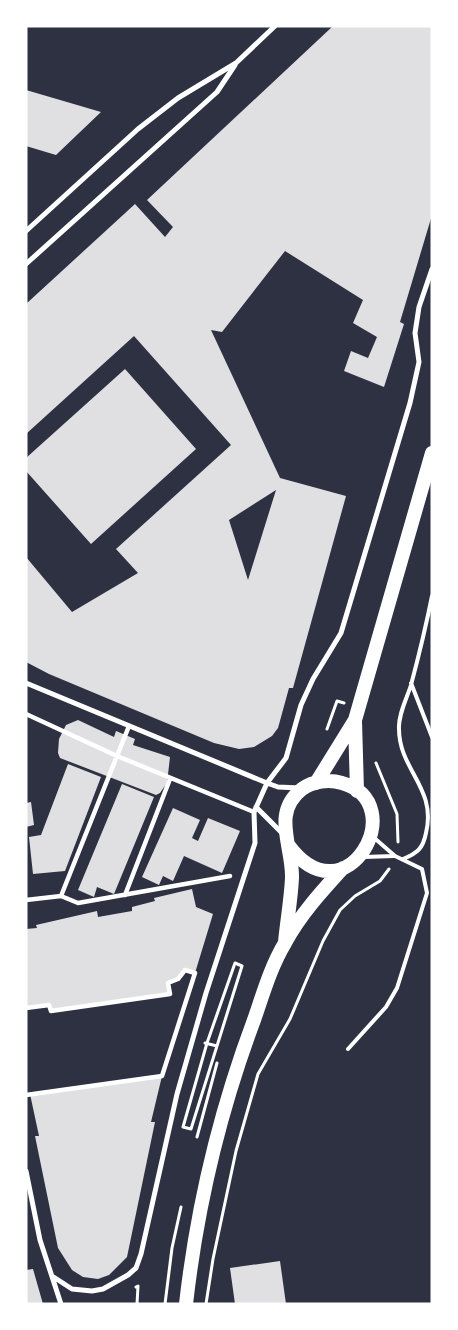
<svg xmlns="http://www.w3.org/2000/svg" width="458" height="1330" font-family="Cabin,sans-serif">
	<rect width="100%" height="100%" fill="#2d3142"/>
	<path fill="#e0e0e3" fill-rule="evenodd" d="M333,26H432V215L400,322L404,324L384,387L344,371L351,351L368,358L377,337L353,323L363,300L285,251L222,332L211,330L280,478L346,496L293,688H289L278,728L272,736L254,747L239,749L214,743L49,674L26,662V557L72,612L138,573L116,549L231,445L134,336L26,434V304L135,204L165,237L173,227L147,200ZM276,490L248,580L229,520Z
		M26,90L101,112L56,155L26,146Z
		M125,369L196,449L91,544L26,471V458Z
		M78,720L114,737L116,731L135,739L133,745L170,757L167,783L160,793L156,795L60,758L58,753L59,739L66,725Z
		M68,764L101,777L65,871L33,874L29,837L41,835Z
		M122,784L154,797L114,894L97,887L94,897L78,890Z
		M31,802L34,825L26,827V803Z
		M173,808L200,820L192,838L198,841L208,818L240,831L222,873L184,856L173,881L163,876L159,885L142,877Z
		M192,889L196,907L213,914L195,973L185,970L181,976L168,983L170,994L51,1011L49,1005L26,1008V929L37,928L36,925L97,911L98,917L132,911V907L155,901L154,898Z
		M162,1076L151,1122H155L127,1257L109,1275L98,1279L83,1277L72,1270L58,1248L35,1136H39L30,1094Z
		M280,1261L286,1304H235L230,1268Z
		M33,1269L43,1304H26V1270Z"/>
	<g fill="none" stroke-linecap="round" stroke-linejoin="round">
		<path stroke="#fff" stroke-width="3" d="M327,729L337,701L344,703
			M376,763L397,814L398,842
			M235,963L242,966L191,1129L183,1127L207,1043Z
			M205,1043L217,1046
			M197,1137L217,1063
			M136,1287L138,1286L137,1304
			M165,1304L172,1248L181,1207
			M206,1304L213,1259L236,1151L258,1074L290,1019L323,941L340,910L355,896L380,881L389,869"/>
		<path stroke="#fff" stroke-width="4" d="M411,683L432,737
			M364,857L394,856
			M403,859C418,853 423,848 426,833C437,788 399,770 399,729C398,715 407,698 411,685C419,655 426,626 432,596
			M348,1049L386,1007L397,988L427,893L422,869L395,856L372,836"/>
		<path stroke="#fff" stroke-width="4.5" d="M26,714L117,756L254,812
			M125,895L170,779
			M61,896L78,903L230,876
			M26,900L61,896L129,726
			M26,1008L49,1005L51,1011L170,994L168,983L178,979L185,970L195,973L162,1076L26,1095"/>
		<path stroke="#fff" stroke-width="5" d="M26,231L138,129L178,98L236,63L275,26
			M26,264L217,92L235,65
			M26,683L267,783L278,787L300,788
			M256,807L284,835
			M26,1171L40,1240L61,1304
			M52,1276L72,1289L92,1291L103,1289L128,1275L136,1268L141,1254L177,1094L206,993L255,843L254,812L267,783L286,758L301,705L313,679L341,633L410,403L419,362L415,333L419,307L432,269"/>
		<path stroke="#fff" stroke-width="14" d="M355,721L357,791
			M316,783L355,720L432,453
			M285,942C287,921 291,899 292,878C293,846 271,813 302,789C313,781 329,779 342,783C413,803 346,922 289,846
			M186,1304C197,1207 220,1111 254,1020C263,994 271,966 285,943C300,915 322,891 343,868"/>
	</g>
	<rect width="458" height="1330" fill="none" stroke="#ffffff" stroke-width="55"/>
</svg>
